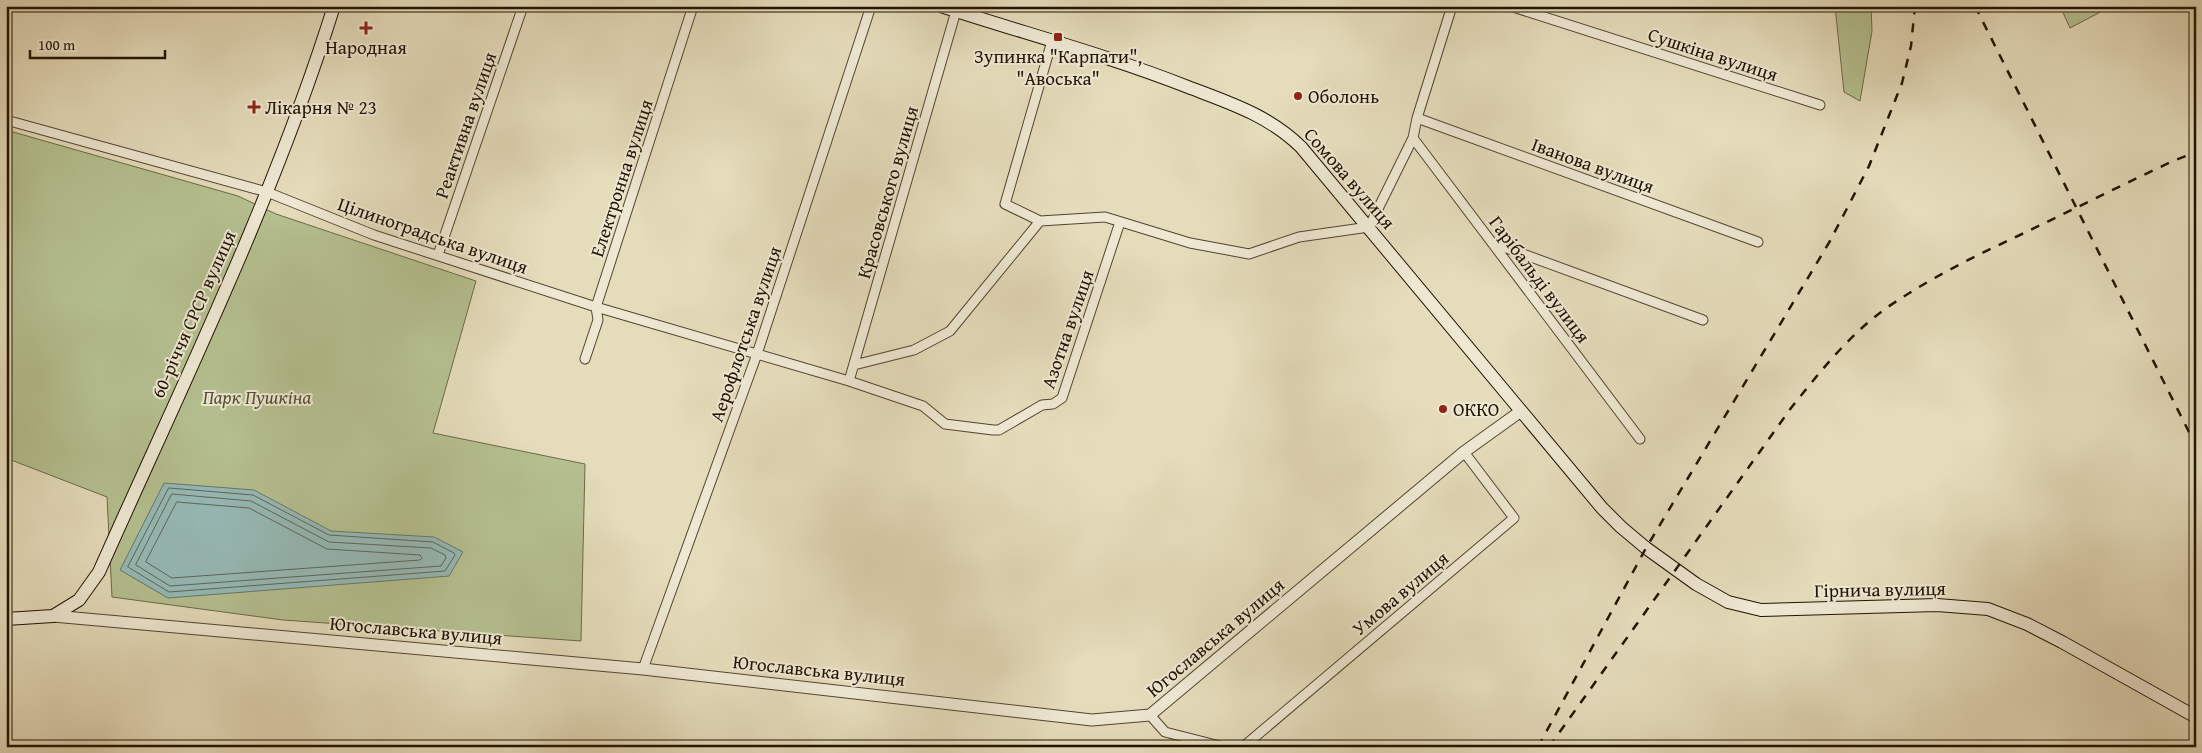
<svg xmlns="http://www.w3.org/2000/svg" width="2202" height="753" font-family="'Gentium Book Plus',serif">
	<rect width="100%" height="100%" fill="#e5dcbb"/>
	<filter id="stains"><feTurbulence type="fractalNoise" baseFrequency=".004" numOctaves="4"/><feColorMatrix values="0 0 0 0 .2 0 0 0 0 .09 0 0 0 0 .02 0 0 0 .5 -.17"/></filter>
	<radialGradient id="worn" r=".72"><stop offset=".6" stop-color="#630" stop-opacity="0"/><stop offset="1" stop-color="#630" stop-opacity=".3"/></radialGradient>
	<path fill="#b5c090" stroke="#6b6a48" d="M1835,6H1871L1872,31L1860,101L1844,92Z
		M2060,6H2112L2070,28Z
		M6,130L238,196L276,214L476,281L433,433L585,464L581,641L283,620L112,597L107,497L6,458Z"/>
	<path fill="#96bab6" stroke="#67776e" d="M164,483L254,490L331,531L434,537L463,552L449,576L168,598L120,570Z"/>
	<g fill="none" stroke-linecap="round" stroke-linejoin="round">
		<path stroke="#5c665c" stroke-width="1" d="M169,488L253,495L329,535L433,542L454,553L455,555L445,571L169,592L128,567Z
			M172,494L251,501L329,542L431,548L445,555L446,558L441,566L170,586L136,565Z
			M177,502L249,508L327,549L420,555L422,558L420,560L172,578L146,562Z"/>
		<g stroke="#524530" stroke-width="11">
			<path id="minor" d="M1510,6L1820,105
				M1052,41L1005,204L1040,221L1105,217L1190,243L1249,254L1299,237L1369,227L1413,138L1417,118L1452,6
				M1417,118L1758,242
				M6,120L267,192L374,235L596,307L849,381L923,406L945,424L993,430H999L1042,405L1053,404L1062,398L1120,222
				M1413,138L1640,439
				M1493,243L1703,320
				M438,255L523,6
				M585,359L598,320L596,307L693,6
				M854,365L914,350L950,331L1040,221
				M849,381L956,11
				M643,669L757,354L871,6
				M1150,715L1165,732L1224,747
				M1243,747L1514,518L1464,452"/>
		</g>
		<g stroke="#524530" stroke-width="13">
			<path id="tertiary" d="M53,616L643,669L1092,720L1150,715L1464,452L1521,411"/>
		</g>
		<g stroke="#211301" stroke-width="14">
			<path id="secondary" d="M941,6C1023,33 1107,55 1188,87C1230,103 1268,115 1301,147L1602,508L1621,527L1646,548L1696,584L1728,602L1761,610L1937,605L1988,609L2027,624L2062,642L2196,717
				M6,619L53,616L79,600L99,572C182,385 273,201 334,6"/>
		</g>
		<use href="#minor" stroke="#eee8d3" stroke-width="9"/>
		<use href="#tertiary" stroke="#eee8d3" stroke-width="11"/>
		<use href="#secondary" stroke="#eee8d3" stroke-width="12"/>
		<path stroke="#211301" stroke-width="2.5" stroke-dasharray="9 9" stroke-linecap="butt" d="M1975,6L2196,446
			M1538,747L1646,548L1830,241L1869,166L1902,83L1911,46L1915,6
			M1549,747L1791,408C1819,373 1848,336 1885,309C1928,279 1975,256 2022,234C2072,210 2122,185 2173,161L2196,152"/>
	</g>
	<g fill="#8f2418" stroke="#eee8d3" stroke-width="2">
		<path d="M363.5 20.5h5v5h5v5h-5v5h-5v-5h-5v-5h5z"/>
		<rect x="1053" y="32" width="10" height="10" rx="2.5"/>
		<circle cx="1298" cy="96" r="5"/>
		<path d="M251.5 99.5h5v5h5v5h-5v5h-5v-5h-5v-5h5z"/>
		<circle cx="1443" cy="409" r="5"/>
	</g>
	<g text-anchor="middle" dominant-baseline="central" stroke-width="4" stroke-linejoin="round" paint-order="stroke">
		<g font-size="19" fill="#211301" stroke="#eee8d3" text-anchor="start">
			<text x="366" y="47" text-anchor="middle">Народная</text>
			<text x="1058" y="56" text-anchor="middle">Зупинка "Карпати",<tspan x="1058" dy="22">"Авоська"</tspan></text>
			<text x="1308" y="96">Оболонь</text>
			<text x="265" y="107">Лікарня № 23</text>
			<text x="1453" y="409">ОККО</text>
		</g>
		<g font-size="19" fill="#211301" stroke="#eee8d3">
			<text transform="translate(1713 54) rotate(18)">Сушкіна вулиця</text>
			<text transform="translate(465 125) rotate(-71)">Реактивна вулиця</text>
			<text transform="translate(1593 165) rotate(20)">Іванова вулиця</text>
			<text transform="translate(621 178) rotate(-72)">Електронна вулиця</text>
			<text transform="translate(1350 178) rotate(49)">Сомова вулиця</text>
			<text transform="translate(887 192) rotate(-74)">Красовського вулиця</text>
			<text transform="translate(433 235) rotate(19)">Цілиноградська вулиця</text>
			<text transform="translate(1540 279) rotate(53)">Гарібальді вулиця</text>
			<text transform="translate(193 314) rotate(-66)">60-річчя СРСР вулиця</text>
			<text transform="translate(1067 329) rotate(-71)">Азотна вулиця</text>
			<text transform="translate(745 334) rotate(-71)">Аерофлотська вулиця</text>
			<text transform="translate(1880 589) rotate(-1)">Гірнича вулиця</text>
			<text transform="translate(1400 593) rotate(-40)">Умова вулиця</text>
			<text transform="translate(416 630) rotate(5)">Югославська вулиця</text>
			<text transform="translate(1215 637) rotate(-40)">Югославська вулиця</text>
			<text transform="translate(819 670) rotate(6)">Югославська вулиця</text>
		</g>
		<g font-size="19" font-style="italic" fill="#555033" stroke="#eee8d3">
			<text x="257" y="397">Парк Пушкіна</text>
		</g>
	</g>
	<rect width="2202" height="753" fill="none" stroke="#e5dcbb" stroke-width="25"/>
	<rect x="8" y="8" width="2187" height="738" fill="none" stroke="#211301" stroke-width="2.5"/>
	<rect x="12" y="12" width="2177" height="728" fill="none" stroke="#211301"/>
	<path d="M30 50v8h135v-8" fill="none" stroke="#211301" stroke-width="2.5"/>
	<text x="38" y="50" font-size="15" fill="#211301" stroke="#eee8d3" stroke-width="4" paint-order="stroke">100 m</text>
	<rect width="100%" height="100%" filter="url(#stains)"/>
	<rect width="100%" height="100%" fill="url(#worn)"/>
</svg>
